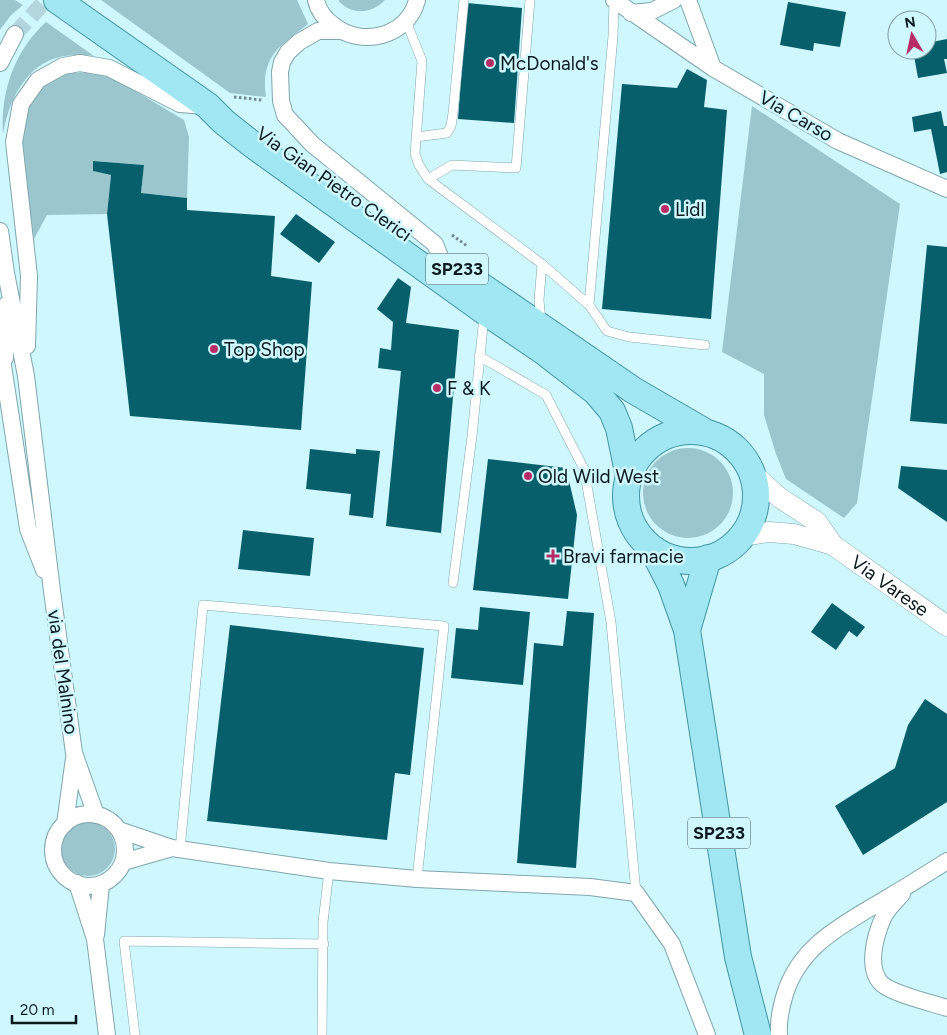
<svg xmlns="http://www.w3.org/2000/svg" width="947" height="1035" font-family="Figtree,sans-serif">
	<rect width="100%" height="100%" fill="#cff7fe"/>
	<path fill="#9bc6ce" d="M0,0H15L23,5L11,15L0,30Z
		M101,0H297L308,24C280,46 260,56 266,97L230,93Z
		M338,0H385C372,14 351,16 338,0Z
		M46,22L94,56C39,47 12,84 3,134C0,92 15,50 46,22Z
		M91,72L110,76L184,120L189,137L187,198L141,193L144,165L94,161L93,171L111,175L107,214L47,215L34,239L20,137L26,110L39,88L68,73Z
		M752,106L900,204L857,503L844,518L786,479L776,454L764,415V374L722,352Z
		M643 493a45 45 0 1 1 90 0a45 45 0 1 1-90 0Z
		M61 849a27 27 0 1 1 54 0a27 27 0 1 1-54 0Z"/>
	<path fill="#065f6b" d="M788,2L846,12L840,47L814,43L813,51L780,45Z
		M467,3L522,8L514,123L458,119Z
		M947,39V59H944L947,73L918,78L913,50H927V43Z
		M687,69L707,80L704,107L727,110L711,319L602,309L622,84L677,88Z
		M941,111L944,126H947V172L940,174L931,129L914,132L912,117Z
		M93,161L144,165L141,193L187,198V210L275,216L271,276L312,282L301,430L130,416L107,214L111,175L93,171Z
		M296,214L335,242L319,263L280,234Z
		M927,245L947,247V424L910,421Z
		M398,278L411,287L406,323L459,330L441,533L386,526L401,371L378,368L380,348L391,350L393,322L377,309Z
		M310,449L356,454V449L380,451L373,518L349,515L351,494L306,489Z
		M488,459L566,468L577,515L568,599L473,590Z
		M901,466L947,470V522L898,488Z
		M243,530L314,538L310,576L238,569Z
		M832,603L865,627L857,637L849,631L836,650L811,632Z
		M480,607L530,612L523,685L451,678L456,628L478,630Z
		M567,611L594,613L576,868L517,863L534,643L563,646Z
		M230,625L424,648L410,775L395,773L387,840L207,821Z
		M925,699L947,714V802L863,855L835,806L895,768L908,725Z"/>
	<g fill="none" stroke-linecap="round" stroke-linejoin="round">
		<path stroke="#b2d6dc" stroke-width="16" stroke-dasharray="16 8" stroke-linecap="butt" d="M15,34L46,0"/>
		<g stroke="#80a6ad" stroke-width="10">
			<path id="service" d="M406,21L422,61L415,154L419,165L428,179L542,264L589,305L607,331L629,337L705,345
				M416,137L447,133L451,126L453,113L464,0
				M428,179L452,165L516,168L530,0
				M589,305L613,36L614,0
				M541,322L539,300L542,264
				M479,356L546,395L584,469L611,622L636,893
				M453,583L472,436L484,316
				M180,850L203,605L444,626L417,879
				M135,1035L124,941L324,944
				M322,1035L323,922L329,871"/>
		</g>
		<g stroke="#80a6ad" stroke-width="18">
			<path id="minor" d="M316,0C318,10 325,19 333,25C361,48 408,37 417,0
				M614,0L713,68L838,141L947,189
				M688,0L713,68
				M631,13L652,11L674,0
				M340,31H318L299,42L288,52L282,62L280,72L281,101L285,115L312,144L435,244L441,259
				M0,63L15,34
				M0,231L6,273L26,376L52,591L74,753L96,815
				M0,346L28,529L44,570
				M27,346L29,276L14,142L21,104L38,80L63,66L80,63L109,68L180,104L205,106
				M5,358L6,305
				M53 850a36 36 0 1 1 72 0a36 36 0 1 1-72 0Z
				M65,824L74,758
				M119,830L172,848L329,871L417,879L590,887L636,893L672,944L707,1035
				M123,862L172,848
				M77,883L95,939L107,1035
				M902,894C896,901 887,909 883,918C875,936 866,969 882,984C893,994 932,1003 947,1008
				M96,935L101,884
				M779,1035C778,1021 781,1007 785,994C800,946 842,925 882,901C904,888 925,875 947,861"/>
		</g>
		<g stroke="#80a6ad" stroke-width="21">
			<g id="tertiary">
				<path d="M753,474L780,498L817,522L833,545"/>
				<path id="s1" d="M738,540L748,535L769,532L794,534L833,545L947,626"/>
			</g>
		</g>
		<g stroke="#4395a3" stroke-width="28">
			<path id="primary" d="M57,0L208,106L224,122L253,145L484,311L543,351L596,392L612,411L619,428L629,477
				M455,268L633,390L707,433
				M626 496a65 65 0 1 1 130 0a65 65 0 1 1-130 0Z
				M652,548L671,585L687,630L738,957L758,1035
				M687,630L708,558"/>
		</g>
		<path stroke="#6f8b90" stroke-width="3" stroke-dasharray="2.5 2.5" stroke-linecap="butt" d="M234,97L262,100
			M452,235L467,246"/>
		<use href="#service" stroke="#fff" stroke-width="9"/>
		<use href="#minor" stroke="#fff" stroke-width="16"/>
		<use href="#tertiary" stroke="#fff" stroke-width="20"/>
		<use href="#primary" stroke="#a0e7f3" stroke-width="26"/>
	</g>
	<g fill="#b72c66" stroke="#cff7fe" stroke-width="2">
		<circle cx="490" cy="63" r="5"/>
		<circle cx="665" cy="209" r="5"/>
		<circle cx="214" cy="349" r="5"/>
		<circle cx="437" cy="388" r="5"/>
		<circle cx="528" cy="476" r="5"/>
		<path d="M550.5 548.5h5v5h5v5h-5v5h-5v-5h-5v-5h5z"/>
	</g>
	<g text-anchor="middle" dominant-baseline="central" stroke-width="5" stroke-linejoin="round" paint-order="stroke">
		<g fill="#cff7fe" stroke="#465c60" stroke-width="1">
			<rect x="426" y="253.5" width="62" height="31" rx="4"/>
			<rect x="688" y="817.5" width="62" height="31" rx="4"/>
		</g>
		<g font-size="18" font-weight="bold" fill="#0b1a1d">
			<text x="457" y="269">SP233</text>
			<text x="719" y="833">SP233</text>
		</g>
		<g font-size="19" fill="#0b1a1d" stroke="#cff7fe" text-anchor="start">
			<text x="500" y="63">McDonald's</text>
			<text x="675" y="209">Lidl</text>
			<text x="224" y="349">Top Shop</text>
			<text x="447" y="388">F &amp; K</text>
			<text x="538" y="476">Old Wild West</text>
			<text x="563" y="556">Bravi farmacie</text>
		</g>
		<g font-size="19" fill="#0b1a1d" stroke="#cff7fe">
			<text transform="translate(796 116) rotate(30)">Via Carso</text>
			<text transform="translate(334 184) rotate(35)">Via Gian Pietro Clerici</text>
			<text stroke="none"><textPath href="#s1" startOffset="168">Via Varese</textPath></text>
			<text transform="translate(63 672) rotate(82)">via del Malnino</text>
		</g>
	</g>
	<g transform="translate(912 35) rotate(351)"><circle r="24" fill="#cff7fe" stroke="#819fa4"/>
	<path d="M0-4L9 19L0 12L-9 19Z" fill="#b72c66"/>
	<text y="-8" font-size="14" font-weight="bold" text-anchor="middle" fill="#0b1a1d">N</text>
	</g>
	<path d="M12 1015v8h64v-8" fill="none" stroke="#0b1a1d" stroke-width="2.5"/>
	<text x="20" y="1015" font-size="15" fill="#0b1a1d" stroke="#cff7fe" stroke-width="4" paint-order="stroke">20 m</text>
</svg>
